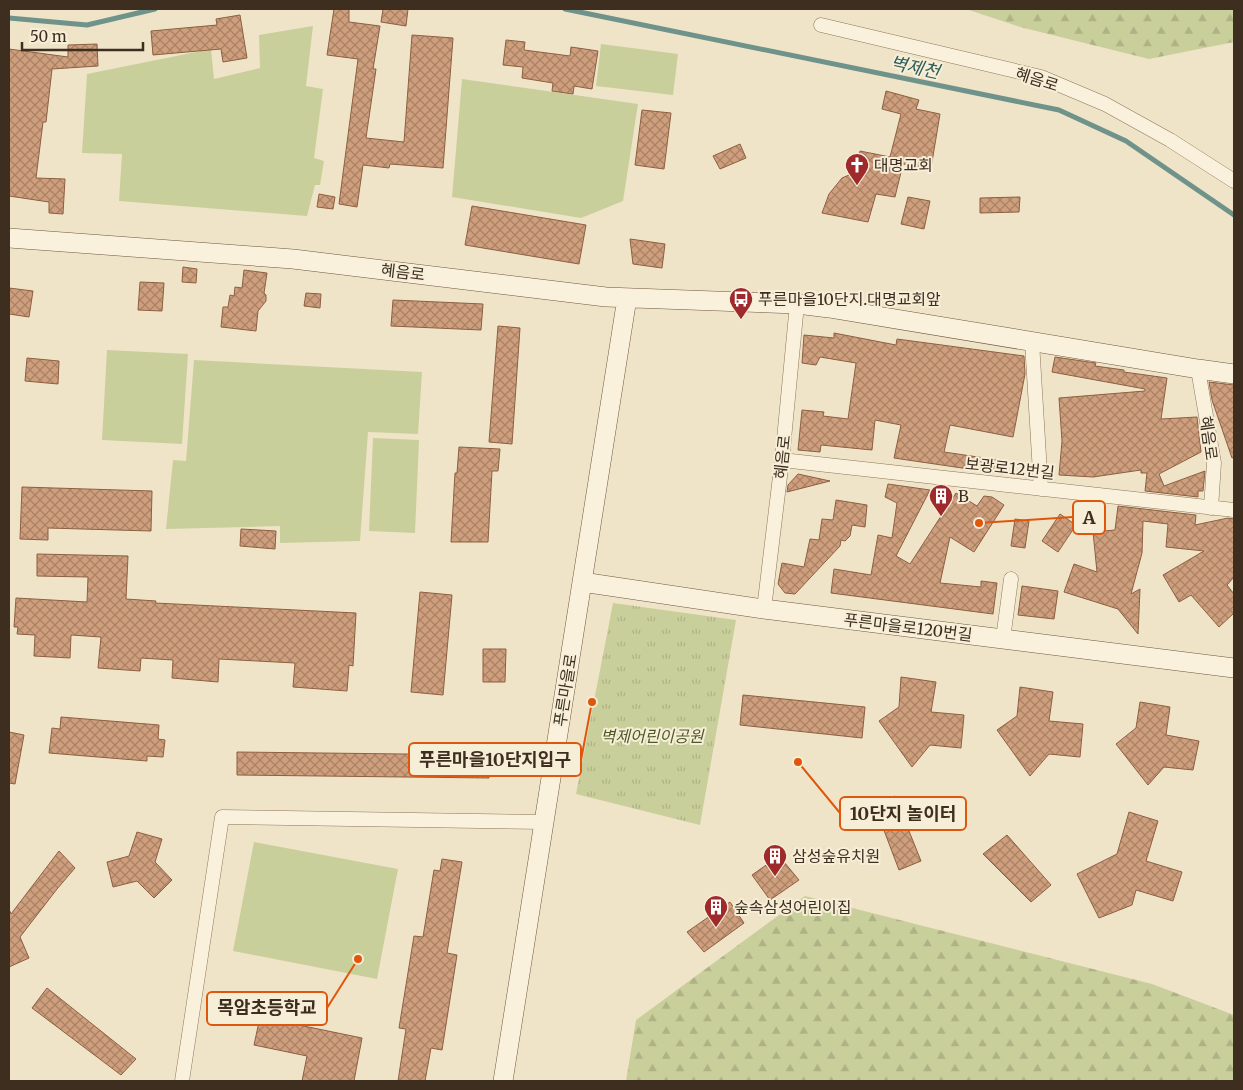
<svg xmlns="http://www.w3.org/2000/svg" width="1243" height="1090" font-family="Merriweather,'Noto Sans KR',serif">
	<defs>
		<pattern id="grass-tufts" width="24" height="20" patternUnits="userSpaceOnUse" patternTransform="scale(1.25)"><rect width="24" height="20" fill="#c9cf9b"/><path d="M3 7l-1-3M5 7V3M7 7l1-3M15 17l-1-3M17 17v-4M19 17l1-3" fill="none" stroke="#aeb285"/></pattern>
		<pattern id="forest-firs" width="22" height="20" patternUnits="userSpaceOnUse" patternTransform="scale(1.25)"><rect width="22" height="20" fill="#c9cf9b"/><path d="M5 1l3.5 6h-7zM16 11l3.5 6h-7z" fill="#aeb285"/></pattern>
		<pattern id="building-cross-hatch" width="8" height="8" patternUnits="userSpaceOnUse" patternTransform="scale(1.25)"><rect width="8" height="8" fill="#cf9f7d"/><path d="M0 0l8 8M0 8l8-8" fill="none" stroke="#a98266"/></pattern>
	</defs>
	<rect width="100%" height="100%" fill="#f0e4c8"/>
	<path fill="url(#grass-tufts)" d="M613,603L736,620L700,825L576,794Z"/>
	<path fill="url(#forest-firs)" d="M966,9H1234V42L1149,59L1020,27Z
		M805,896L1152,984L1234,1015V1081H626L636,1020Z"/>
	<path fill="#c9cf9b" d="M313,26L306,86L323,89L314,158L324,161L320,185H315L307,216L119,201L122,154L82,153L87,74L211,49L214,79L260,68L259,35Z
		M601,44L678,54L673,95L596,86Z
		M462,79L638,104L623,201L581,218L452,197Z
		M107,350L188,354L182,444L102,440Z
		M194,360L422,372L418,434L368,432L360,541L280,543V526L166,529L173,460L186,461Z
		M373,438L419,440L415,533L369,531Z
		M254,842L398,869L377,979L233,951Z"/>
	<g fill="none" stroke-linecap="round" stroke-linejoin="round">
		<path stroke="#6f938a" stroke-width="5" d="M565,9L1059,110L1126,141L1234,215
			M9,18L87,25L155,9"/>
	</g>
	<path fill="url(#building-cross-hatch)" stroke="#8d5f41" d="M334,9H349V22L380,26L373,69H376L366,138L404,142L412,35L453,38L443,168L390,164L389,168L363,165L357,207L339,204L358,59L327,55Z
		M383,9H408L406,26L381,22Z
		M240,15L247,58L223,62L221,49L153,55L151,31L217,25L216,19Z
		M506,40L525,42L524,50L570,56L571,47L598,51L592,89L574,86L573,94L552,91L553,83L522,78L523,67L503,65Z
		M97,44L98,66L52,69L46,122H43L36,178L65,179L63,214L49,213V202L9,196V49L68,57V45Z
		M886,91L919,100L916,109L940,114L931,168L903,164L895,197L876,194L868,222L822,213L829,194L842,178L856,172L860,151L890,157L901,114L882,109Z
		M642,110L671,113L664,169L635,165Z
		M740,144L746,158L720,169L713,156Z
		M319,194L335,197L333,209L317,207Z
		M908,197L930,201L924,229L901,224Z
		M1020,197L1019,212L980,213V198Z
		M472,206L586,225L579,264L465,245Z
		M630,239L665,244L662,268L633,264Z
		M183,267L197,269L196,283L182,282Z
		M244,270L267,273L264,293L266,295V301L258,311L256,331L221,327L223,307H228L230,295L234,296L235,287L242,288Z
		M140,282L164,283L162,311L138,310Z
		M9,288L33,291L29,317L9,314Z
		M306,293L321,294L320,308L304,306Z
		M393,300L483,304L481,330L391,326Z
		M498,326L520,328L512,444L489,442Z
		M834,333L896,345L897,339L1024,356L1025,374L1013,437L950,425L944,452L1005,461L1003,474L894,458L901,425L875,420L872,450L821,445L820,452L798,450L802,410L824,412L823,416L848,419L856,363L820,357L816,365L802,363L804,335L834,338Z
		M1055,357L1096,363L1095,366L1124,370V372L1167,378L1161,419L1197,417L1201,452L1159,474L1164,486L1205,471L1203,491H1198V497L1145,491L1147,473H1141V470L1093,477L1059,475L1062,441L1059,398L1145,391V389L1052,372Z
		M27,358L59,361L58,384L25,381Z
		M1209,382L1234,385V457L1232,458L1212,400Z
		M459,447L500,449L498,471H492L488,542H451L455,473H457Z
		M798,474L830,481L787,492L788,485Z
		M888,484L930,490L896,556L910,564L956,493L977,506L984,496L992,497L1004,505L974,552L950,537L940,583L981,587V581L997,583L993,614L831,593L834,569L871,575L878,535L892,538L897,503L885,497Z
		M22,487L152,491L151,531L48,528V540L20,539Z
		M836,500L867,505L865,527L852,525L850,536L845,541L841,540L840,546L795,594L785,593L778,584L782,563L804,567L810,539L819,540L822,519L833,520Z
		M1118,506L1196,515L1195,525L1228,518L1234,519V577L1227,585L1234,594V613L1219,627L1191,595L1179,602L1163,575L1204,551L1166,547L1168,524L1143,521L1142,553L1131,594L1140,589L1138,634L1118,609L1064,592L1074,564L1097,572L1093,532L1115,530Z
		M1060,514L1076,525L1058,552L1042,541Z
		M1015,519L1029,521L1025,548L1011,546Z
		M241,529L276,531L275,549L240,546Z
		M37,554L128,556L126,599L156,601L155,603L356,613L353,666L349,665L347,691L293,687L295,663L219,659L218,682L172,678L173,660L141,658L140,671L98,668L101,637L71,635L70,658L34,656L35,635L17,634L18,627H14L16,598L87,602L88,577L37,576Z
		M1022,586L1058,591L1054,619L1018,615Z
		M420,592L452,595L443,695L411,692Z
		M483,649H506L505,682H483Z
		M901,677L936,682L931,712L964,715L961,748L930,745L912,767L879,721L899,707Z
		M1020,687L1053,692L1049,721L1083,724L1080,757L1049,754L1030,776L997,730L1017,716Z
		M743,695L865,707L862,738L740,725Z
		M1140,702L1170,707L1166,735L1199,741L1193,770L1164,767L1148,785L1116,744L1136,728Z
		M61,717L159,725L158,739L165,740L163,757L147,756V761L49,753L52,728L60,729Z
		M9,732L24,735L15,784L9,783Z
		M237,752L489,755V778L237,775Z
		M895,796L921,861L899,870L874,804Z
		M1129,812L1158,821L1146,861L1182,872L1173,901L1136,890L1132,905L1099,918L1077,874L1117,854Z
		M137,832L162,839L155,862L172,880L154,898L137,881L113,887L107,862L129,856Z
		M1007,835L1051,885L1031,902L983,854Z
		M59,851L75,868L57,889L20,937L29,958L9,967V909L11,914Z
		M779,856L799,880L770,900L752,875Z
		M442,859L462,862L447,953L457,955L442,1050L431,1048L425,1081H398L406,1029L399,1028L414,936L423,937L434,870L440,871Z
		M730,902L744,923L704,952L687,932Z
		M47,988L136,1059L121,1075L32,1008Z
		M260,1017L362,1038L354,1081H302L307,1056L254,1045Z"/>
	<g fill="none" stroke-linecap="round" stroke-linejoin="round">
		<g stroke="#8d765c" stroke-width="15">
			<path id="street" d="M821,25L1041,77L1105,104L1170,140L1234,181
				M1032,342L1041,489
				M1198,369L1214,463L1211,508
				M782,460L1234,510
				M764,609L782,460L797,304
				M1003,639L1011,579
				M182,1081L222,817L544,822"/>
		</g>
		<g stroke="#6f573f" stroke-width="20">
			<path id="secondary" d="M9,238L293,259L606,297L797,304L829,308L1198,369L1234,374
				M582,582L764,609L1234,668
				M503,1081L627,298"/>
		</g>
		<use href="#street" stroke="#faf1dc" stroke-width="14"/>
		<use href="#secondary" stroke="#faf1dc" stroke-width="19"/>
	</g>
	<defs>
		<g id="church-pin" transform="scale(1.25)"><path d="M0 17L-7.5 6A9.5 9.5 0 1 1 7.5 6Z" fill="#9e2a2b" stroke="#f7eed8"/><path d="M-1.2-6h2.4v3.5h3.3v2.4h-3.3V6h-2.4V-.1h-3.3v-2.4h3.3Z" fill="#fff"/></g>
		<g id="bus-pin" transform="scale(1.25)"><path d="M0 17L-7.5 6A9.5 9.5 0 1 1 7.5 6Z" fill="#9e2a2b" stroke="#f7eed8"/><path d="M-5-6H5V4H4V6H2V4H-2V6H-4V4H-5ZM-3.5-4V0h7V-4ZM-3.5 1.2v1.5H-2V1.2ZM2 1.2v1.5H3.5V1.2Z" fill="#fff"/></g>
		<g id="building-pin" transform="scale(1.25)"><path d="M0 17L-7.5 6A9.5 9.5 0 1 1 7.5 6Z" fill="#9e2a2b" stroke="#f7eed8"/><path d="M-4-6H4V6H1V3H-1V6H-4ZM-2.5-4.3h1.7v1.8h-1.7ZM.8-4.3h1.7v1.8H.8ZM-2.5-1h1.7V.8h-1.7ZM.8-1h1.7V.8H.8Z" fill="#fff"/></g>
	</defs>
	<g fill-rule="evenodd">
		<use href="#church-pin" x="857" y="165"/>
		<use href="#bus-pin" x="741" y="299"/>
		<use href="#building-pin" x="941" y="496"/>
		<use href="#building-pin" x="775" y="856"/>
		<use href="#building-pin" x="716" y="907"/>
	</g>
	<g text-anchor="middle" dominant-baseline="central" stroke-width="4" stroke-linejoin="round" paint-order="stroke">
		<g font-size="16" fill="#3d2e20" stroke="#f7eed8">
			<text transform="translate(1037 79) rotate(18)">혜음로</text>
			<text transform="translate(403 272) rotate(7)">혜음로</text>
			<text transform="translate(1209 438) rotate(82)">혜음로</text>
			<text transform="translate(782 457) rotate(-84)">혜음로</text>
			<text transform="translate(1010 468) rotate(6)">보광로12번길</text>
			<text transform="translate(908 627) rotate(7)">푸른마을로120번길</text>
			<text transform="translate(565 690) rotate(-81)">푸른마을로</text>
		</g>
		<g font-size="16" fill="#3d2e20" stroke="#f7eed8" text-anchor="start">
			<text x="874" y="165">대명교회</text>
			<text x="758" y="299">푸른마을10단지.대명교회앞</text>
			<text x="958" y="496">B</text>
			<text x="792" y="856">삼성숲유치원</text>
			<text x="734" y="907">숲속삼성어린이집</text>
		</g>
		<g font-size="16" font-style="italic" fill="#4d5a26" stroke="#f7eed8">
			<text x="652" y="736">벽제어린이공원</text>
		</g>
		<g font-size="18" font-style="italic" fill="#2f5d5a" stroke="#f7eed8">
			<text transform="translate(915 67) rotate(12)">벽제천</text>
		</g>
	</g>
	<path fill="none" stroke="#df570d" stroke-width="2" d="M979 523L1073 517M592 702L581 760M798 762L840 813M358 959L327 1008"/>
	<g fill="#df570d" stroke="#f7eed8" stroke-width="2">
		<circle cx="979" cy="523" r="5"/>
		<circle cx="592" cy="702" r="5"/>
		<circle cx="798" cy="762" r="5"/>
		<circle cx="358" cy="959" r="5"/>
	</g>
	<g fill="#f7eed8" stroke="#df570d" stroke-width="2">
		<rect x="1073" y="501" width="32" height="33" rx="5"/>
		<rect x="409" y="743" width="172" height="33" rx="5"/>
		<rect x="840" y="797" width="126" height="33" rx="5"/>
		<rect x="207" y="992" width="120" height="33" rx="5"/>
	</g>
	<g font-size="18" text-anchor="middle" font-weight="bold" fill="#3d2e20">
		<text x="1089" y="524">A</text>
		<text x="495" y="766">푸른마을10단지입구</text>
		<text x="903" y="820">10단지 놀이터</text>
		<text x="267" y="1014">목암초등학교</text>
	</g>
	<rect width="1243" height="1090" fill="none" stroke="#3d2e20" stroke-width="20"/>
	<path d="M22 42v8h121v-8" fill="none" stroke="#3d2e20" stroke-width="2.5"/>
	<text x="30" y="42" font-size="15" fill="#3d2e20" stroke="#f7eed8" stroke-width="4" paint-order="stroke">50 m</text>
</svg>
